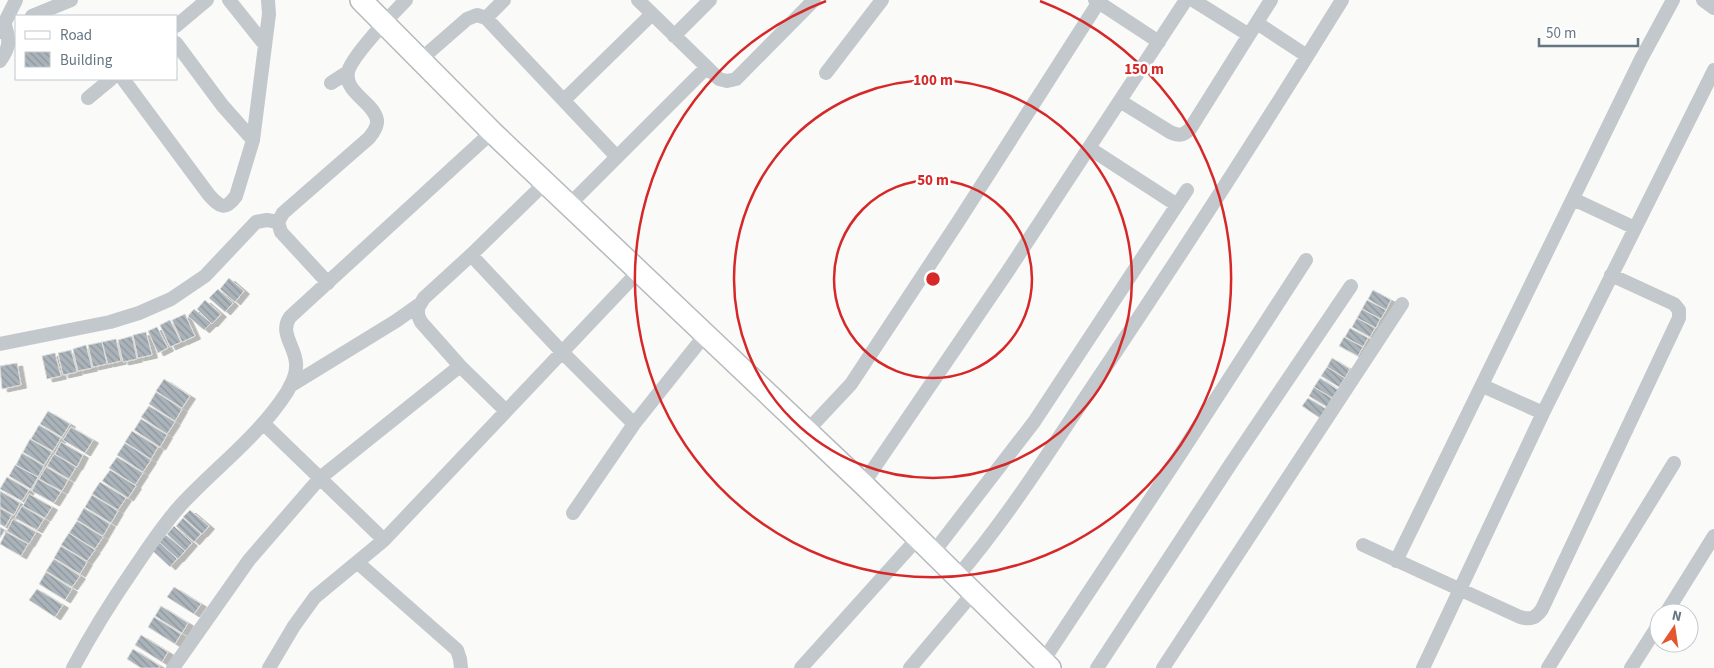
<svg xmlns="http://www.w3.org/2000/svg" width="1714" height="668" font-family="'Source Sans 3',sans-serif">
	<defs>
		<pattern id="building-back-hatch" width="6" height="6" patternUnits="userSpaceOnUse" patternTransform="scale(1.25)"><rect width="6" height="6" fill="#aab3b9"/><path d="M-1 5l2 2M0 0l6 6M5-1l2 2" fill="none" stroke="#8e969c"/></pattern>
		<filter id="shadow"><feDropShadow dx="5.5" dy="3" stdDeviation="0" flood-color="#0004"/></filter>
	</defs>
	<rect width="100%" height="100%" fill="#fafaf8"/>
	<path fill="url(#building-back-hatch)" stroke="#dcdcda" filter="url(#shadow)" d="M229,278L244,291L235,302L220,289Z
		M218,289L233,303L225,312L209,298Z
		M1373,290L1391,300L1386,310L1368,299Z
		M205,300L221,314L212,324L197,309Z
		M1367,300L1386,310L1381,319L1362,309Z
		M194,309L211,323L204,330L188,316Z
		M1362,309L1380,319L1376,328L1357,318Z
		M185,314L195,336L182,342L172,320Z
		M1357,318L1375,328L1370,337L1352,327Z
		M170,320L181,342L170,347L160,325Z
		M157,327L168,348L158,353L148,331Z
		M1350,328L1368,338L1363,347L1345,337Z
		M146,332L152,355L138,358L133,335Z
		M132,336L137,359L123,362L118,340Z
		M1344,337L1363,347L1358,356L1339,346Z
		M116,339L121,361L108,364L102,342Z
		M102,342L107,364L93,367L88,345Z
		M86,345L92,368L78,371L73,349Z
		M71,350L77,372L63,375L58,353Z
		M55,353L61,376L47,379L42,356Z
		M1332,358L1350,369L1345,378L1327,367Z
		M17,363L21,385L2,389L0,366Z
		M1327,367L1345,378L1339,387L1321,376Z
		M1320,378L1338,390L1332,398L1314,387Z
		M164,379L190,396L182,408L156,391Z
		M1314,387L1332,398L1327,407L1309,396Z
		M156,392L182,409L175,421L149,404Z
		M1308,398L1326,409L1320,418L1302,406Z
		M149,406L175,422L167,434L141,417Z
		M48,411L70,424L62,437L40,424Z
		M141,419L167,435L160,447L134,430Z
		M39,425L61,438L53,451L31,439Z
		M71,427L93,440L85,453L63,440Z
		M132,431L158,447L151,459L125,442Z
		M30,439L52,452L44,465L23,452Z
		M61,442L83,455L77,467L55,454Z
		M125,443L151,460L143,472L117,455Z
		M22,453L44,466L38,477L16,465Z
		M54,454L76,467L69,479L47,466Z
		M117,457L143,473L135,485L109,468Z
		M15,465L38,477L31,489L9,476Z
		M46,467L68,480L62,491L39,479Z
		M110,470L136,486L128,498L102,481Z
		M7,477L29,490L22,501L0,489Z
		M38,479L61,492L54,503L32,491Z
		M100,482L126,498L118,510L92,494Z
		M0,491L20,503L14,515L0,507Z
		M29,494L52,507L45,518L23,506Z
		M92,495L118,511L111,523L85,507Z
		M22,506L44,519L37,530L15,518Z
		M0,508L12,515L5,527L0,524Z
		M84,508L110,524L103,536L77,520Z
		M190,510L209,526L202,534L183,517Z
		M183,518L201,534L194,542L176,526Z
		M13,519L36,532L29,544L7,531Z
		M77,521L103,537L95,549L69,533Z
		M174,526L192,543L185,551L167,534Z
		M0,527L5,530L0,538Z
		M6,532L28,544L21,556L0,544Z
		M69,533L95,550L87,561L61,545Z
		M166,535L185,551L178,559L159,542Z
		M159,542L177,559L170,567L152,550Z
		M61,546L87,562L80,574L54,558Z
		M54,559L80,576L72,587L46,571Z
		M46,572L72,589L65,600L39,584Z
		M174,587L201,604L194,614L167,597Z
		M37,589L63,605L55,617L29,600Z
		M161,606L188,623L182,633L155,616Z
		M154,617L181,634L175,644L148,627Z
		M141,635L168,652L162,662L135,645Z
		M133,649L160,666L159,668H141L127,659Z"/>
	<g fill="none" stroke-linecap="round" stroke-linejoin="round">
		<g stroke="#b5babe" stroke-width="24">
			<path id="primary" d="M361,0L492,132L863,484L1050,668"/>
		</g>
		<path stroke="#c3c8cc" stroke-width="14" d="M229,0L265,45
			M638,0L719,79L727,81L736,79L814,0
			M1095,0L1159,42
			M1193,0L1249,35
			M1703,0L1714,8
			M32,16L71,0
			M486,18L504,0
			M1257,23L1307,56
			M176,26L207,0
			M0,32L16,0
			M674,36L710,0
			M176,43L222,105L253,140
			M420,60L467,19L477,15L486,18L617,157
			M0,61C10,47 10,41 5,25
			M826,73L882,0
			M123,79L209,195C220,207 225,211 236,196L253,140L269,14L268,0
			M331,83L348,72
			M88,98L111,79
			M564,100L652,14
			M1120,101L1170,132C1179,136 1183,136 1190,129L1271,0
			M1089,148L1177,205
			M1573,199L1635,228
			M569,205L706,68
			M471,255L562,352L634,424
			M328,283L281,232L278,222L283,213L369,138C373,133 378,126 377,120C374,102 344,93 348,72C351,57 393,13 406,0
			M0,344L110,322L139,313L171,299L205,276L256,222L267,220L278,222
			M290,386L396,321L420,304
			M1483,386L1543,413
			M506,411L460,366L421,322L418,315V308L424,298L471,255L546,182
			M263,423L384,540
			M806,432L851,384L958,222L1100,0
			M863,484L1008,271L1186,0
			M573,513L634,424L705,335
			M1363,545L1520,617C1531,620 1536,618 1542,609L1679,318V310L1674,304L1611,275
			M933,553L1034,422L1187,190
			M1396,561L1641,59L1673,0
			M357,562L457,650L460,659L461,668
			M957,577C1013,511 1059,436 1107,365C1188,244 1266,123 1342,0
			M1666,613L1714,536
			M1043,661L1181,453L1306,260
			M73,668C91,634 111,602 133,570C148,548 162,526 180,506C215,468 259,436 287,392C292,383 297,374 296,363C295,346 279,333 290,317L492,132
			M173,668L249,560L320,478L460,366
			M269,668L294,626L315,597L384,540L639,271
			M801,668L918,538
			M910,668L973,593
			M1097,668L1232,462L1351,286
			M1163,668L1402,304
			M1423,668L1543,413L1714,70
			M1548,668L1674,463
			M1631,668L1659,624"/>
		<use href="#primary" stroke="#fff" stroke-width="21"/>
	</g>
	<g fill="none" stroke="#d62828" stroke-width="2.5">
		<circle cx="933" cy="279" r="99"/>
		<circle cx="933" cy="279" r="199"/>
		<path d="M1040 1A298 298 0 1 1 826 1"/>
	</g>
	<circle cx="933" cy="279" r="8" fill="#d62828" stroke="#fff" stroke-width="2.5"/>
	<g font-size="15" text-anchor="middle" font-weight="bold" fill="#d62828" stroke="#fff" stroke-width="5" stroke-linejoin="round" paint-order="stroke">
		<text x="1144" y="74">150 m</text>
		<text x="933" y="85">100 m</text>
		<text x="933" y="185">50 m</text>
	</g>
	<rect x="15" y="15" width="162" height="65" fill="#ffffff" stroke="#c1c8cd"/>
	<rect x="25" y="31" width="25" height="8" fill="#ffffff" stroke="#c1c8cd"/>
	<text x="60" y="40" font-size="15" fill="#657683">Road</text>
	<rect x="25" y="52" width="25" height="15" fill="url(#building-back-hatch)" stroke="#c1c8cd"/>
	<text x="60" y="65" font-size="15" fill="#657683">Building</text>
	<g transform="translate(1674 628) rotate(13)"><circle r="24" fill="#ffffff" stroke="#c1c8cd"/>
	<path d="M0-4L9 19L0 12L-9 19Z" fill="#e4572e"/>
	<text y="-8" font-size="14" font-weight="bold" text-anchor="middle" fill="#657683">N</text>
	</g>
	<path d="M1539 38v8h99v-8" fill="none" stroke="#657683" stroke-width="2.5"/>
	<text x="1546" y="38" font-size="15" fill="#657683" stroke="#ffffff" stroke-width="4" paint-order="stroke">50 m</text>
</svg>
